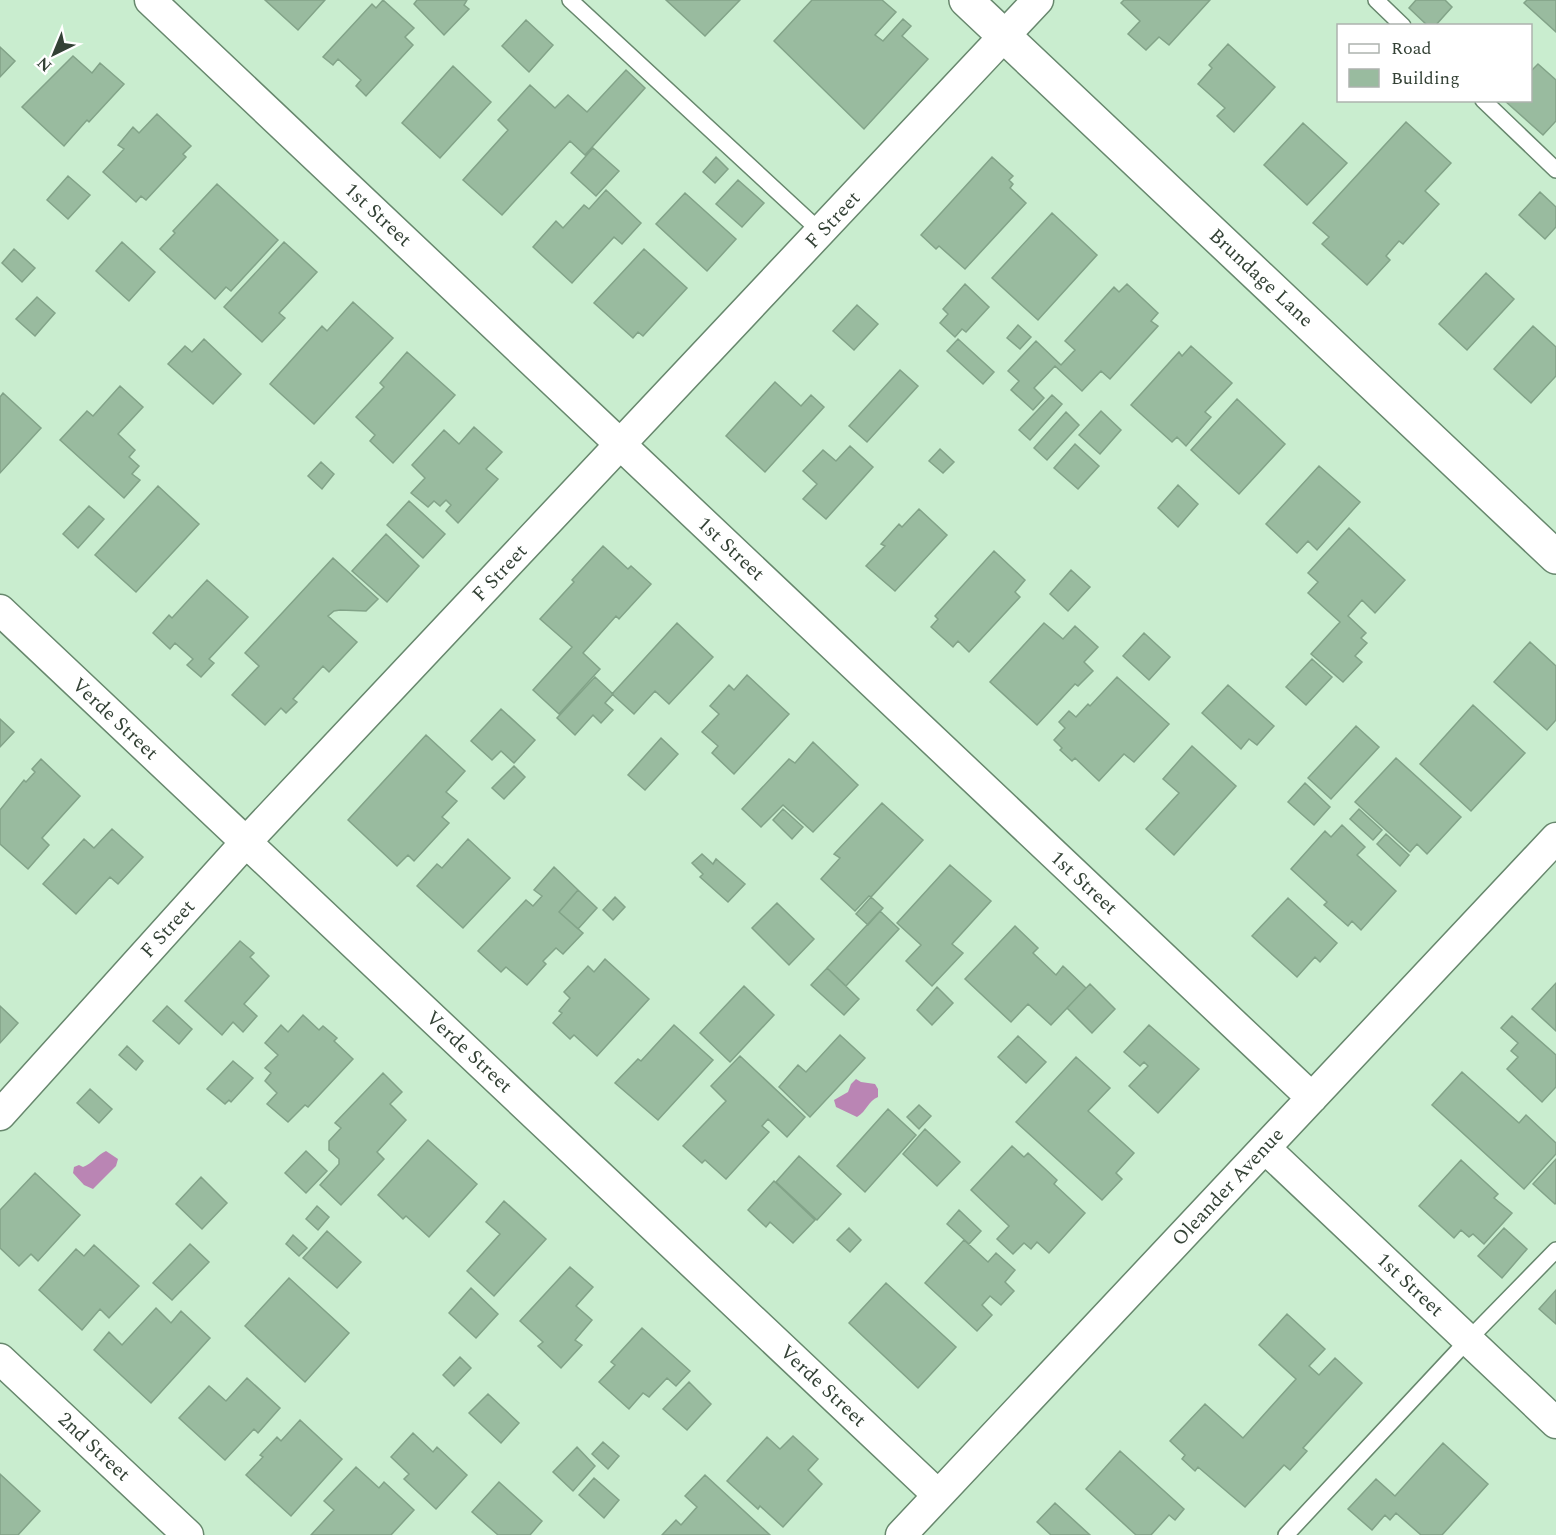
<svg xmlns="http://www.w3.org/2000/svg" width="1556" height="1535" font-family="Spectral,serif">
	<rect width="100%" height="100%" fill="#c9edcf"/>
	<path fill="#ba85b4" d="M856,1079L861,1082L875,1084L878,1089V1097C868,1101 867,1111 857,1117L836,1107L834,1100L848,1092L851,1084Z
		M106,1151L118,1159L116,1166L93,1189L84,1185L73,1173L74,1167L79,1165L83,1167C92,1164 97,1155 106,1151Z"/>
	<path fill="#99bb9f" stroke="#82a388" stroke-width="1.5" d="M265,0H325L298,30Z
		M383,0L414,28L405,37L413,45L366,96L356,86L361,80L338,59L333,65L323,57L372,4L376,8Z
		M417,0H467L464,5L469,9L444,35L414,4Z
		M666,0H740L705,36Z
		M812,0H882L896,12L875,35L883,41L903,19L911,26L902,36L928,59L864,129L774,41Z
		M1124,0H1210L1169,45L1159,37L1146,50L1128,34L1140,21L1121,3Z
		M1416,0H1445L1452,7L1435,26H1428L1409,8Z
		M1527,0H1556V32L1524,3Z
		M526,20L553,45L529,72L502,46Z
		M1228,44L1275,87L1234,132L1217,116L1225,108L1198,84L1212,68L1209,65Z
		M0,47L15,61L0,77Z
		M73,56L92,73L100,63L124,84L89,122L87,120L64,146L22,107Z
		M1538,64L1556,80V121L1543,135L1505,101L1530,100V72Z
		M453,66L491,102L440,158L402,123Z
		M626,70L645,88L585,155L570,141L502,215L463,180L508,130L498,120L530,85L555,108L568,95L587,112Z
		M157,114L191,146L183,154L186,157L146,200L141,196L136,202L103,172L124,149L118,145L133,127L139,133Z
		M1406,122L1451,163L1425,191L1439,204L1403,244L1399,241L1386,256L1390,260L1367,285L1322,244L1329,237L1313,223Z
		M1303,123L1347,163L1307,205L1264,165Z
		M593,148L619,171L596,196L571,173Z
		M716,157L728,169L715,183L703,172Z
		M992,157L1013,176L1009,180L1013,184L1010,188L1026,203L965,269L939,246L936,249L921,235Z
		M68,176L90,195L68,219L47,200Z
		M738,180L764,203L742,227L716,204Z
		M217,184L278,240L231,291L226,287L215,299L160,249L175,233L173,231Z
		M606,190L641,223L622,244L614,237L572,283L533,247L556,221L563,228L584,205L589,209Z
		M1540,192L1556,207V227L1545,239L1519,215Z
		M685,193L736,239L707,271L656,224Z
		M1052,213L1097,255L1038,320L992,278Z
		M122,242L155,272L129,301L96,271Z
		M284,242L317,272L279,313L285,318L262,342L224,307Z
		M14,249L35,268L22,282L2,263Z
		M644,249L687,288L643,336L638,332L633,338L594,303Z
		M1486,273L1514,299L1467,350L1439,324Z
		M965,284L989,307L966,332L962,329L955,337L940,323L948,314L943,309Z
		M1127,284L1158,313L1151,321L1158,326L1110,379L1101,371L1082,391L1055,366L1034,388L1044,398L1033,410L1011,390L1019,381L1008,371L1036,341L1061,365L1075,350L1065,341L1114,287L1119,292Z
		M37,297L55,313L35,336L16,319Z
		M353,302L393,338L314,424L270,384L322,326L327,331Z
		M857,305L878,324L854,350L833,331Z
		M1018,325L1031,337L1020,349L1007,338Z
		M1533,326L1556,347V376L1531,403L1494,369Z
		M204,339L241,374L213,404L168,364L185,346L192,352Z
		M958,339L994,372L983,384L947,351Z
		M1191,346L1232,383L1205,412L1211,417L1186,446L1177,437L1172,442L1131,405L1179,352L1182,356Z
		M407,352L455,395L393,463L370,441L375,435L356,417L384,387L380,383Z
		M900,370L918,386L867,442L849,426Z
		M775,382L801,406L811,395L824,407L765,472L726,436Z
		M120,386L143,407L118,434L135,450L129,457L139,466L132,474L140,480L124,498L60,440L87,411L93,416Z
		M3,393L41,428L0,473V397Z
		M1052,395L1062,404L1030,440L1019,430Z
		M1237,399L1285,444L1239,494L1191,450Z
		M1101,411L1121,430L1100,454L1079,435Z
		M1066,412L1079,425L1047,460L1034,448Z
		M474,427L502,452L486,469L498,479L458,523L446,511L451,505L446,500L440,506L434,501L428,507L411,493L425,478L412,465L444,430L459,444Z
		M1075,444L1099,466L1078,489L1054,468Z
		M850,446L873,467L826,519L803,499L817,484L803,471L823,450L836,461Z
		M940,449L954,462L943,473L929,461Z
		M321,462L334,474L322,489L308,476Z
		M1319,466L1360,502L1317,550L1308,541L1297,553L1266,524Z
		M1178,485L1198,504L1178,527L1158,508Z
		M158,486L199,524L136,592L95,555Z
		M409,501L445,534L423,558L387,525Z
		M89,506L104,519L78,548L63,534Z
		M919,509L947,535L895,591L866,566L885,546L881,544L899,524L902,527Z
		M1349,528L1405,580L1375,613L1362,600L1348,616L1366,633L1361,638L1367,643L1355,656L1362,662L1343,682L1311,654L1340,622L1308,593L1318,582L1308,573Z
		M386,534L419,566L387,602L352,571Z
		M603,546L628,569L631,566L651,584L619,619L616,616L583,653L600,669L559,714L533,690L572,647L540,619L574,582L572,580Z
		M994,551L1025,580L1015,592L1020,597L969,652L958,641L953,647L931,627L938,619L935,616Z
		M333,558L378,599L366,611L340,610L334,611L328,616L357,642L329,672L323,666L293,699L297,702L286,713L281,708L265,725L232,695L259,666L245,653Z
		M1071,570L1090,587L1068,611L1050,594Z
		M207,580L248,617L209,659L214,663L201,677L187,665L193,659L175,643L170,649L153,633L169,615L172,618Z
		M677,623L713,657L669,704L655,691L634,714L612,694Z
		M1044,623L1063,639L1075,626L1098,647L1084,662L1093,671L1078,686L1075,684L1037,725L990,682Z
		M1144,633L1170,657L1149,680L1123,656Z
		M1530,642L1556,666V720L1547,730L1494,682Z
		M1312,659L1332,677L1306,705L1286,687Z
		M747,675L789,714L734,774L712,753L718,746L702,732L719,714L710,706L729,685L734,690Z
		M595,677L613,694L605,703L613,710L601,723L593,715L575,735L557,718Z
		M1117,677L1169,724L1134,762L1124,754L1099,781L1075,758L1072,761L1060,750L1062,748L1054,740L1065,728L1059,722L1069,711L1076,717L1088,704L1090,706Z
		M1228,685L1274,726L1257,745L1249,739L1241,749L1202,713Z
		M1473,705L1525,753L1471,811L1420,764Z
		M501,709L535,740L514,763L501,751L492,760L471,741Z
		M0,719L14,732L0,747Z
		M1356,726L1379,747L1331,799L1308,778Z
		M426,735L465,771L446,792L457,801L442,817L449,823L414,861L408,855L397,866L348,820Z
		M661,738L678,754L645,790L628,775Z
		M813,742L858,785L813,832L783,805L761,827L742,809L789,759L795,763Z
		M1192,746L1236,786L1174,855L1146,829L1179,793L1163,779Z
		M1396,758L1461,817L1427,854L1417,844L1410,852L1355,802Z
		M41,759L80,796L42,838L49,845L28,869L0,844V810L24,780L26,782L35,772L32,769Z
		M514,766L525,777L504,799L492,788Z
		M1305,783L1330,807L1314,825L1288,802Z
		M882,803L923,840L871,897L869,896L855,911L821,879L840,858L834,854Z
		M783,809L803,827L792,839L773,820Z
		M1359,809L1382,830L1373,840L1350,819Z
		M1342,825L1365,847L1357,855L1396,891L1361,930L1352,921L1348,926L1324,905L1327,902L1291,869L1325,831L1331,837Z
		M112,829L143,857L118,884L110,877L76,914L43,884L84,839L94,848Z
		M1386,834L1409,855L1400,866L1377,844Z
		M468,839L510,878L463,928L417,886L437,864L442,868Z
		M702,854L713,864L716,859L745,884L728,902L700,877L703,874L692,863Z
		M950,865L991,901L952,944L963,953L932,986L906,961L921,945L897,923Z
		M554,867L578,890L559,912L583,933L563,954L556,948L543,961L546,964L527,985L506,967L501,972L478,951L526,900L533,906L542,896L534,890Z
		M578,890L597,908L578,929L559,912Z
		M615,897L625,907L613,920L603,910Z
		M871,897L883,908L868,925L856,914Z
		M1288,898L1337,943L1320,962L1315,957L1297,977L1252,936Z
		M777,903L814,939L789,965L752,928Z
		M880,911L899,929L846,986L827,968Z
		M1015,926L1038,948L1033,953L1056,975L1063,966L1086,988L1051,1025L1028,1004L1011,1022L965,979Z
		M240,941L254,953L250,957L269,976L244,1004L257,1016L243,1032L233,1022L222,1035L185,1001Z
		M605,959L649,999L597,1056L574,1035L570,1039L553,1023L562,1013L559,1011L570,998L564,992L588,966L594,972Z
		M827,968L859,999L844,1015L811,985Z
		M1556,983V1031L1532,1009Z
		M1090,984L1115,1009L1092,1033L1067,1008Z
		M744,986L774,1015L730,1062L700,1033Z
		M937,987L953,1003L932,1025L917,1010Z
		M0,1006L18,1023L0,1043Z
		M167,1006L192,1029L179,1044L153,1021Z
		M303,1015L319,1030L323,1026L337,1038L334,1041L353,1059L308,1107L305,1105L288,1122L267,1104L277,1093L265,1081L271,1073L265,1068L278,1055L265,1043L281,1025L288,1032Z
		M1512,1016L1556,1055V1087L1542,1102L1507,1069L1518,1057L1511,1051L1518,1043L1501,1028Z
		M674,1025L713,1060L658,1120L615,1083L638,1059L641,1061Z
		M1149,1025L1199,1069L1158,1113L1129,1086L1148,1066L1144,1062L1140,1066L1124,1052Z
		M840,1035L865,1058L810,1117L779,1087L798,1065L806,1072Z
		M1018,1036L1046,1062L1026,1083L998,1057Z
		M127,1046L143,1061L136,1070L119,1055Z
		M740,1056L805,1117L787,1137L768,1119L762,1126L769,1132L726,1179L705,1160L702,1163L683,1146L726,1101L711,1086Z
		M1076,1057L1110,1088L1088,1111L1134,1153L1116,1173L1122,1179L1102,1200L1016,1122Z
		M233,1061L253,1078L231,1102L229,1100L225,1104L207,1089Z
		M1462,1072L1519,1123L1526,1115L1556,1143V1154L1524,1189L1432,1105Z
		M383,1073L402,1092L390,1104L406,1120L377,1152L384,1159L341,1205L320,1185L339,1164V1159L329,1150V1141L341,1128L335,1123Z
		M90,1089L112,1109L99,1123L77,1103Z
		M919,1105L931,1116L919,1129L907,1117Z
		M888,1109L916,1135L865,1192L837,1166Z
		M925,1129L960,1162L937,1186L903,1154Z
		M428,1140L477,1184L429,1237L406,1216L403,1219L378,1195Z
		M1012,1146L1024,1157L1028,1153L1057,1180L1054,1184L1085,1213L1049,1253L1037,1242L1031,1249L1024,1243L1013,1254L997,1239L1009,1226L971,1190Z
		M306,1151L327,1171L306,1193L285,1173Z
		M799,1156L841,1194L817,1220L776,1182Z
		M1556,1159V1203L1555,1204L1533,1184Z
		M1461,1160L1498,1194L1494,1198L1512,1213L1484,1244L1473,1234L1469,1237L1461,1230L1454,1238L1419,1206Z
		M35,1173L80,1215L38,1261L31,1254L19,1266L0,1248V1210Z
		M201,1177L227,1203L202,1229L176,1204Z
		M774,1181L815,1220L793,1243L770,1222L766,1227L748,1210Z
		M504,1201L546,1239L494,1296L467,1271L500,1234L486,1222Z
		M317,1206L329,1217L318,1230L306,1219Z
		M959,1210L981,1231L969,1244L947,1224Z
		M849,1228L861,1240L850,1252L837,1240Z
		M1504,1228L1527,1249L1502,1278L1478,1256Z
		M327,1231L361,1262L337,1288L303,1258Z
		M293,1235L307,1248L299,1256L286,1244Z
		M964,1240L988,1262L996,1253L1015,1270L1005,1282L1014,1291L1001,1305L990,1296L982,1305L992,1315L977,1331L925,1283Z
		M190,1244L209,1262L172,1300L153,1283Z
		M94,1245L139,1286L109,1318L100,1309L82,1330L39,1290L76,1249L84,1256Z
		M570,1267L593,1287L576,1306L592,1320L575,1340L582,1345L561,1368L538,1346L543,1342L520,1321Z
		M289,1278L349,1333L305,1382L245,1326Z
		M886,1283L956,1347L918,1388L849,1323Z
		M471,1288L498,1314L476,1338L449,1313Z
		M1556,1290V1324L1539,1309Z
		M156,1308L171,1323L181,1311L210,1338L151,1403L94,1350L109,1332L122,1345Z
		M1287,1314L1325,1349L1309,1366L1319,1375L1335,1358L1362,1383L1303,1448L1307,1451L1290,1470L1284,1465L1245,1507L1198,1467L1195,1471L1182,1459L1185,1455L1170,1441L1205,1404L1243,1438L1296,1379L1259,1345Z
		M642,1328L690,1371L676,1386L667,1378L649,1397L643,1393L629,1409L599,1382L615,1365L611,1362Z
		M460,1357L471,1368L454,1386L443,1375Z
		M247,1378L280,1408L258,1433L254,1429L225,1460L179,1418L209,1386L226,1401Z
		M689,1382L711,1404L687,1430L663,1409Z
		M488,1394L519,1423L501,1443L469,1413Z
		M300,1420L342,1459L291,1516L246,1475L263,1457L260,1455L277,1437L281,1441Z
		M413,1433L433,1452L437,1447L467,1475L436,1509L404,1479L409,1474L391,1457Z
		M793,1436L818,1459L808,1470L822,1484L783,1527L760,1506L758,1509L727,1481L767,1437L780,1449Z
		M603,1442L619,1456L608,1469L592,1454Z
		M1443,1443L1488,1484L1442,1535H1421L1396,1513L1390,1520L1385,1515L1372,1530L1348,1509L1376,1479L1395,1496Z
		M577,1447L595,1466L573,1491L553,1472Z
		M1120,1451L1184,1509L1175,1520L1169,1515L1151,1535H1136L1086,1489Z
		M356,1467L379,1488L384,1482L414,1510L391,1535H311L334,1510L324,1501Z
		M0,1474L40,1511L18,1535H0Z
		M705,1475L770,1535H662L676,1520L681,1525L697,1507L685,1496Z
		M594,1478L619,1500L604,1518L579,1495Z
		M499,1482L542,1521L530,1535H498L472,1512Z
		M1055,1503L1090,1535H1051L1037,1522Z"/>
	<g fill="none" stroke-linecap="round" stroke-linejoin="round">
		<g stroke="#67876d" stroke-width="18">
			<path id="service" d="M570,0L821,232
				M1376,0L1403,26
				M1483,100L1556,170
				M1286,1535L1468,1340L1556,1250"/>
		</g>
		<g stroke="#67876d" stroke-width="33">
			<path id="minor" d="M150,0L1312,1098
				M0,610L938,1495
				M0,1115L246,842L1038,0
				M1265,1148L1556,1423
				M0,1359L188,1535
				M901,1535L1556,838"/>
		</g>
		<g stroke="#67876d" stroke-width="36">
			<path id="secondary" d="M966,0L1556,557"/>
		</g>
		<use href="#service" stroke="#fff" stroke-width="15"/>
		<use href="#minor" stroke="#fff" stroke-width="30"/>
		<use href="#secondary" stroke="#fff" stroke-width="33"/>
	</g>
	<g text-anchor="middle" dominant-baseline="central" stroke-width="4.5" stroke-linejoin="round" paint-order="stroke">
		<g font-size="20" fill="#334135" stroke="#fff">
			<text transform="translate(378 215) rotate(43)">1st Street</text>
			<text transform="translate(833 220) rotate(-47)">F Street</text>
			<text transform="translate(1261 278) rotate(43)">Brundage Lane</text>
			<text transform="translate(731 549) rotate(43)">1st Street</text>
			<text transform="translate(500 573) rotate(-47)">F Street</text>
			<text transform="translate(115 719) rotate(43)">Verde Street</text>
			<text transform="translate(1084 883) rotate(43)">1st Street</text>
			<text transform="translate(168 929) rotate(-48)">F Street</text>
			<text transform="translate(469 1052) rotate(43)">Verde Street</text>
			<text transform="translate(1228 1187) rotate(-47)">Oleander Avenue</text>
			<text transform="translate(1410 1285) rotate(43)">1st Street</text>
			<text transform="translate(823 1386) rotate(43)">Verde Street</text>
			<text transform="translate(94 1447) rotate(43)">2nd Street</text>
		</g>
	</g>
	<rect x="1337" y="24" width="195" height="78" fill="#ffffff" stroke="#adb3ae" stroke-width="1.5"/>
	<rect x="1349" y="44" width="30" height="9" fill="#ffffff" stroke="#adb3ae" stroke-width="1.5"/>
	<text x="1391" y="54" font-size="18" fill="#334135">Road</text>
	<rect x="1349" y="69" width="30" height="18" fill="#99bb9f" stroke="#adb3ae" stroke-width="1.5"/>
	<text x="1391" y="84" font-size="18" fill="#334135">Building</text>
	<g transform="translate(54 54) rotate(223)" stroke="#ffffff" stroke-width="4.5" paint-order="stroke">
	<path d="M0-4.5L10 22L0 15L-10 22Z" fill="#334135"/>
	<text y="-9" font-size="16" font-weight="bold" text-anchor="middle" fill="#334135">N</text>
	</g>
</svg>
